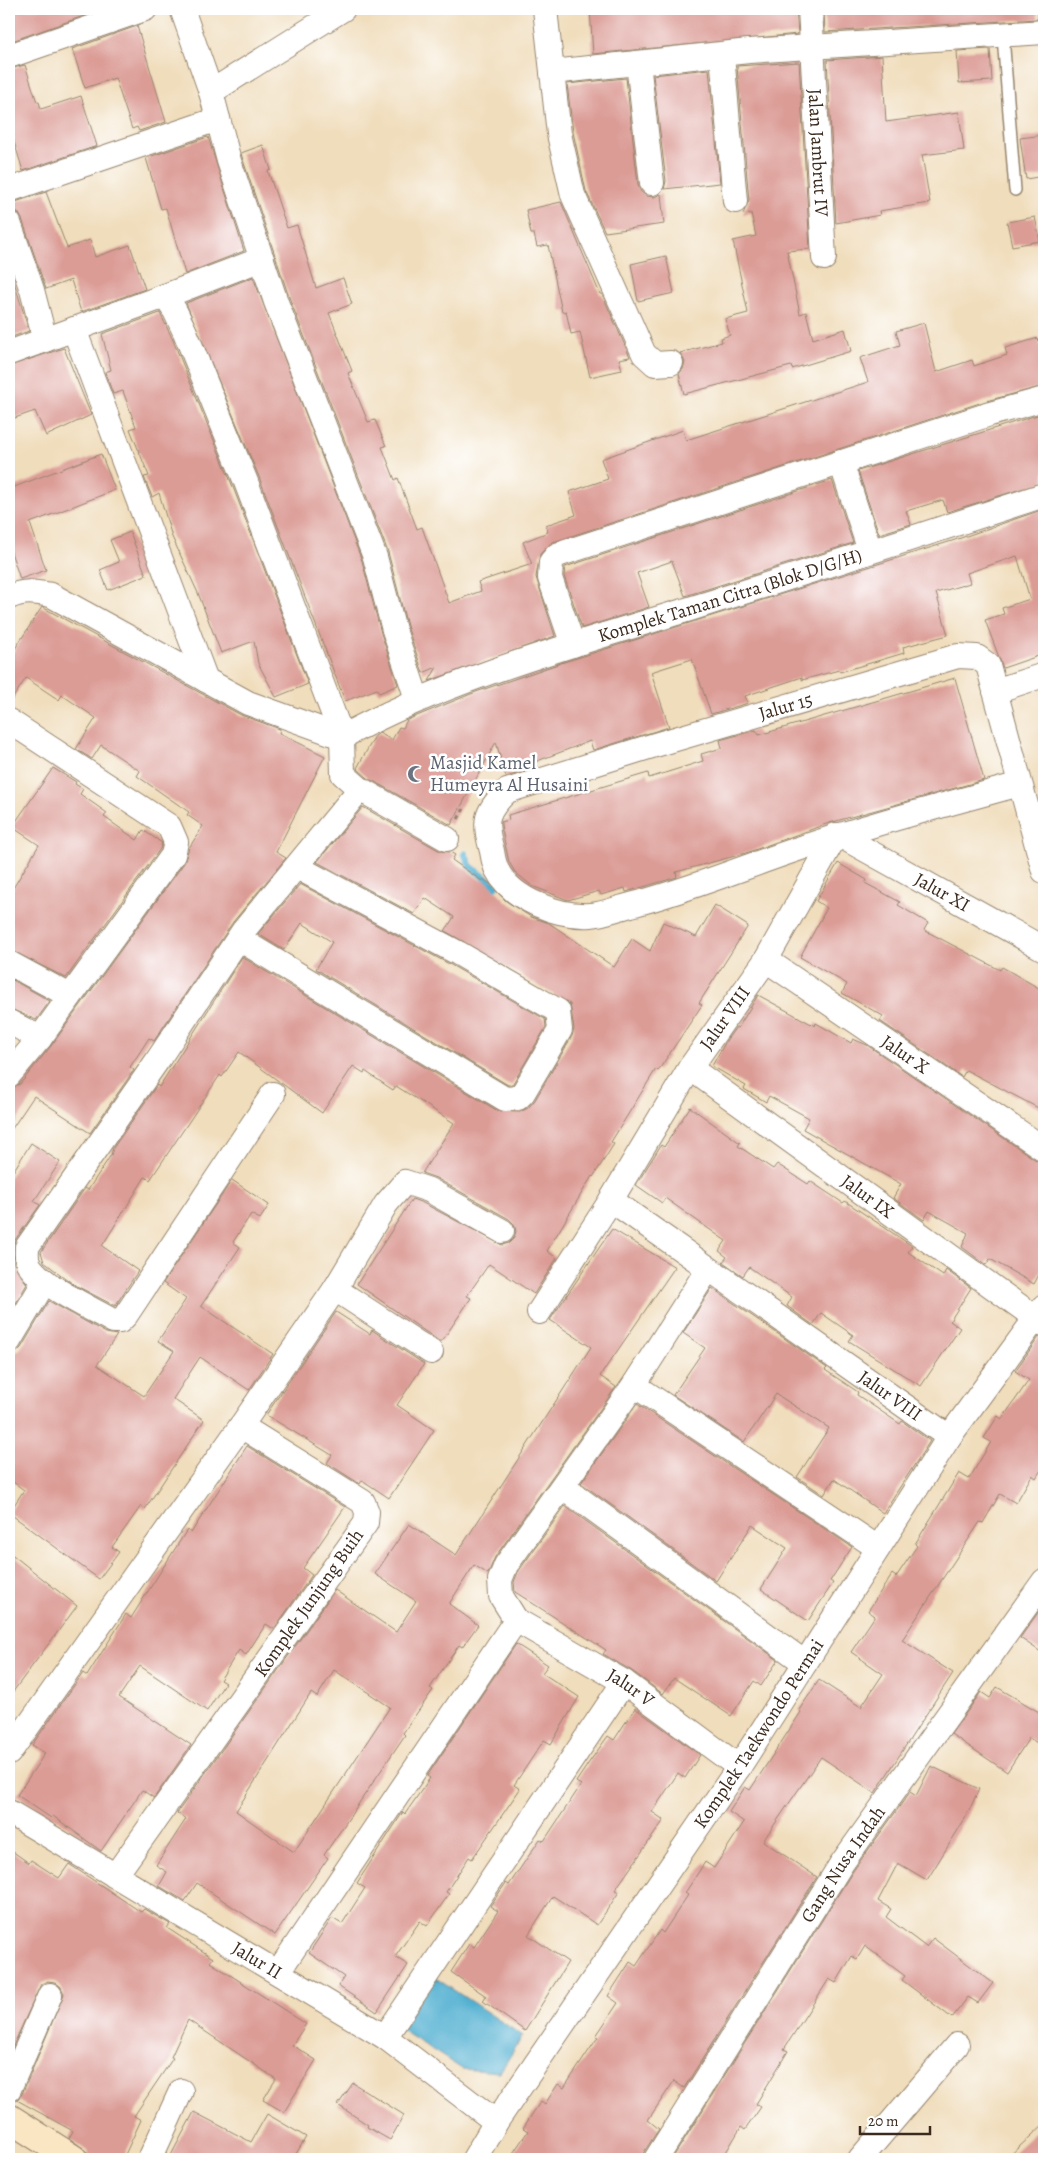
<svg xmlns="http://www.w3.org/2000/svg" width="1053" height="2168" font-family="Alegreya,serif">
	<rect width="100%" height="100%" fill="#fff"/>
	<filter id="ink" filterUnits="userSpaceOnUse"><feTurbulence type="fractalNoise" baseFrequency=".02" numOctaves="2"/><feDisplacementMap in="SourceGraphic" scale="10" xChannelSelector="R" yChannelSelector="G"/><feConvolveMatrix kernelMatrix="1 2 1 2 8 2 1 2 1" color-interpolation-filters="sRGB"/></filter>
	<filter id="wash" filterUnits="userSpaceOnUse"><feTurbulence type="fractalNoise" baseFrequency=".0096" numOctaves="4" result="noise"/><feDisplacementMap in="SourceGraphic" scale="20" xChannelSelector="R" yChannelSelector="G"/><feGaussianBlur stdDeviation="1.12" result="paint"/><feColorMatrix in="noise" values="0 0 0 0 0 0 0 0 0 0 0 0 0 0 0 0 0 1.4 0 .05"/><feComposite in="paint" operator="in"/></filter>
	<g filter="url(#wash)">
		<rect width="100%" height="100%" fill="#f0ddbc"/>
		<path fill="#52b0d1" stroke="#466d78" d="M434,1977L523,2036L500,2072L462,2069L400,2029Z"/>
		<g fill="none" stroke-linecap="round" stroke-linejoin="round">
			<path stroke="#52b0d1" stroke-width="7" d="M465,854L470,866L496,886"/>
		</g>
		<g id="blocks">
			<path fill="#dc9c96" fill-rule="evenodd" d="M9,9H104L9,42Z
				M590,9H796L798,34L593,54Z
				M824,9H1038V19L825,32Z
				M137,26L166,122L139,131L137,127L132,129L115,78L85,88L72,49Z
				M990,49L992,81L959,83L957,51Z
				M882,56L886,122L959,112L964,150L922,155L930,203L879,211L880,215L836,223L827,60Z
				M799,62L810,249L787,251L800,314L806,312L813,339L845,329L851,351L792,369L791,366L684,394L679,374L683,369L685,362L680,353L722,342L721,338L730,335L725,319L748,313L733,241L756,236L751,213L743,214L749,200L737,66Z
				M25,65L37,102H39L41,109L81,96L97,146L23,171L9,125V69Z
				M709,69L720,183L664,189L666,181L653,75Z
				M626,78L638,185L641,192L647,196L654,197L661,194L664,224L605,232L586,191L573,132L567,84Z
				M1044,135V176L1026,179L1020,138Z
				M208,137L244,251L185,274L166,208L161,209L146,158Z
				M263,145L271,170L268,171L287,228L297,225L316,288L343,278L352,304L329,313L352,371L348,373L368,422L375,420L386,446L382,447L395,480L398,478L417,529L422,527L449,603L481,591L478,582L532,564L523,542L548,532L546,525L576,515L569,492L608,479L601,459L683,430L686,440L868,382L860,358L900,345L896,331L924,323L936,372L972,360L974,366L1007,355L1005,348L1038,338L1044,357V386L986,401L553,542L540,554L536,577L555,636L429,681L437,667L423,673L407,626L388,552L289,297L242,157L241,153Z
				M46,192L67,248L90,240L95,257L130,245L145,289L81,312L71,280L46,289L22,219L18,212L9,210V204Z
				M561,202L600,294H602L630,357L619,359L622,370L590,377L580,332L571,334L566,311L562,312L548,245L537,247L534,234H531L526,210Z
				M1035,217L1040,241L1012,246L1007,222Z
				M666,256L674,293L638,301L631,264Z
				M9,265L29,331L9,338Z
				M253,277L362,561L381,633L398,685L379,693L377,689L345,701L259,477L186,303Z
				M160,313L172,338L233,487L308,684L276,697L258,663L254,641L221,653L198,593L172,537L159,493L152,497L144,477L149,476L130,429L136,427L123,391L113,394L105,372L111,370L102,334Z
				M64,348L91,415L46,436L35,411L9,420V366Z
				M1044,413V482L947,512L943,500L906,511L911,524L879,534L858,471Z
				M101,454L115,490L30,523L46,570L20,579L9,546V489Z
				M832,480L853,543L685,596L672,561L637,573L649,607L582,628L564,576L565,567Z
				M1044,509V654L1003,668L985,620L1004,614L1002,608L1030,599L1017,556L967,573L970,583L936,593L948,635L903,647L904,653L840,672L839,670L802,680V677L745,696L748,703L711,714L692,659L651,672L669,727L593,750L590,741L524,766L526,771L506,777L496,742L451,825L368,778L357,768L375,736L379,733L392,740L399,727L403,728L407,720L476,692L564,662L955,540Z
				M130,532L146,575L108,590L100,570L119,562L110,540Z
				M42,607L241,715L280,729L279,733L325,756L276,852L286,858L233,922L154,1041L149,1038L130,1067L134,1070L90,1133L34,1096L9,1133V1088L20,1084L51,1046L184,863L189,848L203,826L187,815L189,812L137,776L140,771L101,745L92,759L76,749L96,718L62,695L59,700L26,678L9,704V658Z
				M955,678L984,780L829,823L746,853L676,872L677,877L626,892L625,888L601,895L599,891L568,900L532,886L515,872L509,862L501,825V822L509,820L508,815L648,773L649,778L703,761L701,754L722,748L720,740L756,730L759,735Z
				M53,768L76,782L75,784L83,789L80,794L107,813L104,817L137,840L143,830L162,843L160,849L66,978L9,949V895L39,845L12,827Z
				M363,807L440,851L450,852L455,855L452,860L482,881L483,879L489,883L506,901L531,917L549,923L614,967L632,939L650,951L663,922L696,937L715,905L748,926L699,1003L702,1005L658,1071L656,1069L611,1142L614,1144L593,1177L592,1176L547,1251L557,1258L534,1294L489,1264L467,1296L471,1298L442,1341H439L357,1284L412,1199L423,1203L502,1245L509,1243L514,1238L516,1231L514,1224L509,1219L436,1178L422,1173L454,1123L423,1103L396,1086L393,1090L365,1071L364,1073L353,1066L322,1113L239,1052L222,1077L220,1075L150,1180L145,1177L102,1246L138,1271L115,1306L73,1284L44,1262L41,1252L85,1188L88,1190L111,1155L113,1148L157,1085L159,1087L242,957L498,1111L520,1112L528,1108L535,1100L572,1036L574,1029L570,1004L445,931L454,917L425,898L414,914L317,862Z
				M838,863L867,880L865,883L900,902L898,905L928,923L924,930L1000,970L1002,967L1044,991V1111L966,1070L962,1077L880,1021L883,1016L842,993L847,984L800,957L827,908L816,901Z
				M300,884L451,965L545,1019L546,1027L512,1085H508L316,969L332,942L302,923L284,950L258,934Z
				M9,978L50,1001L36,1020L9,1008Z
				M758,995L815,1026L816,1023L851,1043L853,1039L867,1045L1036,1160L1044,1163V1265L1034,1284L990,1259L986,1265L962,1247L968,1233L929,1211L924,1220L893,1198L901,1184L803,1129L809,1118L769,1096L766,1102L744,1089L746,1086L712,1066L726,1041L736,1027L738,1028Z
				M690,1107L740,1143L738,1146L773,1169L777,1164L808,1184L810,1181L843,1203L845,1201L912,1246L908,1252L943,1276L946,1270L971,1288L950,1321L960,1328L921,1386L849,1341L853,1335L821,1313L813,1325L787,1306L792,1297L749,1267L743,1276L723,1262L727,1257L719,1251L726,1241L665,1198L662,1203L636,1185L661,1145L664,1147Z
				M31,1143L60,1162L34,1201L40,1205L15,1240L13,1247L14,1264L27,1284L9,1315V1178Z
				M232,1180L269,1205L260,1219L251,1214L233,1242L240,1247L201,1306L273,1354L249,1390L200,1357L173,1399L204,1420L145,1509L141,1506L112,1547L119,1552L99,1579L9,1513L24,1490L9,1479V1355L15,1353L21,1348L49,1301L106,1333L117,1335L97,1365L144,1396L174,1351L158,1341L186,1299L163,1283Z
				M612,1229L675,1267L600,1376L616,1387L495,1557L488,1574L474,1565L449,1604L478,1625L462,1647L459,1645L430,1688L433,1690L403,1733L405,1735L324,1855L328,1858L275,1935L197,1883L185,1901L159,1886L167,1872L156,1865L186,1819L177,1813L335,1590L396,1632L416,1601L375,1574L409,1524L456,1555L591,1347L550,1320ZM334,1670L390,1707L294,1852L236,1811L311,1693L317,1697Z
				M712,1288L827,1368L825,1370L858,1392L857,1395L900,1424L902,1421L930,1441L883,1513L834,1479L824,1495L797,1477L829,1428L776,1394L744,1442L673,1395L705,1348L683,1333Z
				M336,1312L370,1334L372,1330L424,1364L397,1405L434,1430L389,1498L362,1480L360,1484L327,1463L332,1455L266,1415Z
				M1039,1337H1044V1465L1036,1478L1032,1475L1016,1503L1000,1494L983,1523L980,1522L902,1640L953,1673L875,1793L821,1757L763,1841L817,1877L684,2088L674,2081L648,2120L659,2129L644,2152L642,2159H509L528,2131L523,2128L541,2101L545,2104L558,2084L564,2088L598,2037L596,2036L618,2003L608,1996L630,1962L636,1966L660,1930L663,1933L688,1895L685,1893L705,1862L714,1868L744,1822L729,1812L745,1787L750,1790L801,1712L799,1710L819,1680L861,1707L883,1674L851,1652L875,1616L868,1611L892,1574L896,1577L917,1546L915,1544L959,1473L969,1479L991,1442L984,1438L998,1416L1002,1419L1029,1380L1015,1371Z
				M637,1404L852,1547L830,1581L833,1583L808,1621L761,1589L787,1548L752,1525L716,1581L581,1483Z
				M247,1446L345,1507L303,1568L312,1575L274,1629L266,1624L246,1655L239,1650L220,1680L225,1683L207,1711L140,1666L119,1697L191,1745L154,1798L142,1790L101,1851L53,1816L51,1818L17,1795L45,1753L32,1745L83,1673L87,1676L126,1614L131,1618L187,1530L191,1533Z
				M565,1506L778,1660L761,1686L754,1681L731,1716L674,1678L663,1694L632,1671L603,1654L606,1650L515,1592L514,1582L518,1572Z
				M9,1552L77,1606L9,1697Z
				M1044,1604V1654L1020,1638Z
				M516,1644L548,1665L542,1673L579,1697L551,1744L544,1740L514,1785L520,1789L472,1859L469,1857L446,1892L449,1894L427,1926L420,1921L395,1957L408,1965L377,2012L338,1986L344,1977L309,1953L332,1918L342,1924L365,1888L357,1883L403,1812L405,1814L430,1778L427,1776Z
				M997,1687L1044,1715V1747L1029,1738L1007,1772L951,1734L981,1692L990,1698Z
				M635,1708L700,1755L685,1778L678,1773L652,1812L664,1820L615,1890L619,1892L597,1925L553,1896L528,1935L568,1962L525,2031L483,2001L486,1996L451,1972L469,1944L474,1947L498,1911L490,1906L506,1883L509,1885L540,1839L544,1841L581,1785L576,1782L590,1761L608,1736L614,1740Z
				M931,1766L979,1789L966,1817L927,1880L898,1863L878,1901L891,1909L886,1917L926,1947L933,1938L993,1983L978,2003L968,1997L952,2018L902,1980L905,1976L865,1946L857,1959L852,1956L836,1983L829,1979L784,2049L788,2051L756,2104L761,2107L745,2130L741,2127L722,2159H672L853,1871L910,1792L916,1796Z
				M9,1849L29,1863L31,1860L59,1878L69,1864L141,1912L144,1909L170,1924L167,1928L213,1958L210,1962L306,2024L292,2045L316,2060L284,2112L263,2100L276,2079L188,2020L171,2057L173,2058L134,2116L141,2120L123,2159H89L87,2151L69,2138L73,2131L17,2100L22,2094L64,1994L61,1987L55,1982L48,1981L41,1984L9,2055Z
				M353,2083L404,2115L390,2140L367,2127L368,2125L338,2105Z
				M194,2112L251,2142L267,2114L306,2137L293,2159H169Z
				M1044,2124V2159H1006Z"/>
		</g>
	</g>
	<g filter="url(#ink)">
		<use href="#blocks" fill-opacity="0" stroke="#96846d" stroke-width="1"/>
		<g fill="none" stroke-linecap="round" stroke-linejoin="round">
			<g stroke="#96846d" stroke-width="14">
				<path id="service" d="M1003,36L1015,190"/>
			</g>
			<g stroke="#96846d" stroke-width="26">
				<g id="minor">
					<path d="M182,9L211,92L229,161L276,302L375,557L394,630L417,699"/>
					<path d="M545,9L552,72L749,51L1044,32"/>
					<path id="s1" d="M810,9L824,258"/>
					<path d="M722,55L735,201"/>
					<path d="M9,56L145,9"/>
					<path d="M638,63L652,183"/>
					<path d="M552,72L559,134L573,195L644,354L655,364L671,363"/>
					<path d="M211,92L343,9"/>
					<path d="M9,190L218,119"/>
					<path d="M9,223L32,290L45,340"/>
					<path d="M165,296L262,259"/>
					<path d="M74,329L206,680"/>
					<path d="M9,353L165,296L175,311L185,332L246,482L342,737L343,774L360,789L447,839"/>
					<path d="M841,462L870,551"/>
					<path id="s2" d="M9,597C25,590 34,592 51,595L248,703L342,737C452,677 576,644 696,607C812,571 928,533 1044,495"/>
					<path d="M573,645L550,578L551,562L557,555L990,414L1044,399"/>
					<path d="M995,691L1044,675"/>
					<path d="M9,721L169,826L176,842L173,855L40,1038L9,1075"/>
					<path id="s3" d="M1020,784C944,805 867,825 792,851C739,869 686,891 631,905C618,908 604,914 591,915C559,917 512,900 497,870C494,864 493,857 492,851C484,822 484,813 507,791L655,745L958,656L977,657L988,665L1044,871"/>
					<path id="s4" d="M836,835L766,960L690,1068L611,1200L949,1437"/>
					<path id="s5" d="M839,835L1044,949"/>
					<path d="M239,939L505,1099L518,1098L523,1093L560,1030L558,1011L458,953L297,867"/>
					<path id="s6" d="M766,960L1044,1149"/>
					<path d="M9,963L70,996"/>
					<path d="M9,1022L40,1038"/>
					<path id="s7" d="M690,1068L1044,1324"/>
					<path d="M273,1094L126,1315L120,1321H113C91,1308 39,1285 28,1263C26,1257 27,1252 27,1247L157,1061L244,930L360,789"/>
					<path id="s8" d="M708,1269L634,1385L506,1565L500,1580L501,1596L516,1620L624,1682L739,1767"/>
					<path d="M335,1289L431,1352"/>
					<path d="M539,1312L611,1200"/>
					<path d="M9,1341L45,1281"/>
					<path d="M634,1385L878,1548"/>
					<path d="M241,1426L335,1289L386,1204L405,1182L429,1190L502,1231"/>
					<path d="M563,1487L805,1663"/>
					<path d="M9,1753L241,1426L363,1502L367,1512L366,1523L115,1876"/>
					<path id="s9" d="M9,1812L385,2037L496,2122"/>
					<path d="M278,1972L516,1620"/>
					<path d="M385,2037L624,1682"/>
					<path d="M9,2089L50,1995"/>
					<path d="M150,2159L181,2091"/>
					<path id="s10" d="M474,2159L496,2122L739,1767L949,1437L1044,1307"/>
					<path id="s11" d="M656,2159L842,1863L1044,1581"/>
					<path d="M860,2159L957,2045"/>
				</g>
			</g>
			<g stroke="#96846d" stroke-width="30">
				<path id="secondary" d="M9,2118L73,2159"/>
			</g>
			<path stroke="#96846d" stroke-width="3" stroke-dasharray="4 4" stroke-linecap="butt" d="M458,819L463,810L467,812"/>
			<use href="#service" stroke="#fff" stroke-width="11"/>
			<use href="#minor" stroke="#fff" stroke-width="24"/>
			<use href="#secondary" stroke="#fbe6c4" stroke-width="28"/>
		</g>
	</g>
	<defs>
		<g id="mosque-bare" transform="scale(1.35)"><path d="M3.5-4.9A6 6 0 1 0 3.5 4.9A5 5 0 1 1 3.5-4.9Z" fill="#6b7280" stroke="#fff" stroke-width="2.5" paint-order="stroke"/></g>
	</defs>
	<g fill-rule="evenodd">
		<use href="#mosque-bare" x="416" y="774"/>
	</g>
	<g text-anchor="middle" dominant-baseline="central" stroke-width="5" stroke-linejoin="round" paint-order="stroke">
		<g font-size="19" fill="#3b2a1e" stroke="#fff">
			<text stroke="none"><textPath href="#s1" startOffset="144">Jalan Jambrut IV</textPath></text>
			<text stroke="none"><textPath href="#s2" startOffset="781">Komplek Taman Citra (Blok D/G/H)</textPath></text>
			<text stroke="none"><textPath href="#s3" startOffset="936">Jalur 15</textPath></text>
			<text stroke="none"><textPath href="#s5" startOffset="118">Jalur XI</textPath></text>
			<text transform="translate(725 1018) rotate(-55)">Jalur VIII</text>
			<text stroke="none"><textPath href="#s6" startOffset="168">Jalur X</textPath></text>
			<text stroke="none"><textPath href="#s7" startOffset="219">Jalur IX</textPath></text>
			<text stroke="none"><textPath href="#s4" startOffset="770">Jalur VIII</textPath></text>
			<text transform="translate(309 1603) rotate(-55)">Komplek Junjung Buih</text>
			<text stroke="none"><textPath href="#s8" startOffset="552">Jalur V</textPath></text>
			<text stroke="none"><textPath href="#s10" startOffset="512">Komplek Taekwondo Permai</textPath></text>
			<text stroke="none"><textPath href="#s11" startOffset="349">Gang Nusa Indah</textPath></text>
			<text stroke="none"><textPath href="#s9" startOffset="289">Jalur II</textPath></text>
		</g>
		<g font-size="19" fill="#5b616d" stroke="#fff" text-anchor="start">
			<text x="430" y="763">Masjid Kamel<tspan x="430" dy="22">Humeyra Al Husaini</tspan></text>
		</g>
	</g>
	<rect width="1053" height="2168" fill="none" stroke="#fff" stroke-width="30"/>
	<path d="M860 2126v8h70v-8" fill="none" stroke="#3b2a1e" stroke-width="2.5"/>
	<text x="868" y="2126" font-size="15" fill="#3b2a1e" stroke="#ffffff" stroke-width="4" paint-order="stroke">20 m</text>
</svg>
